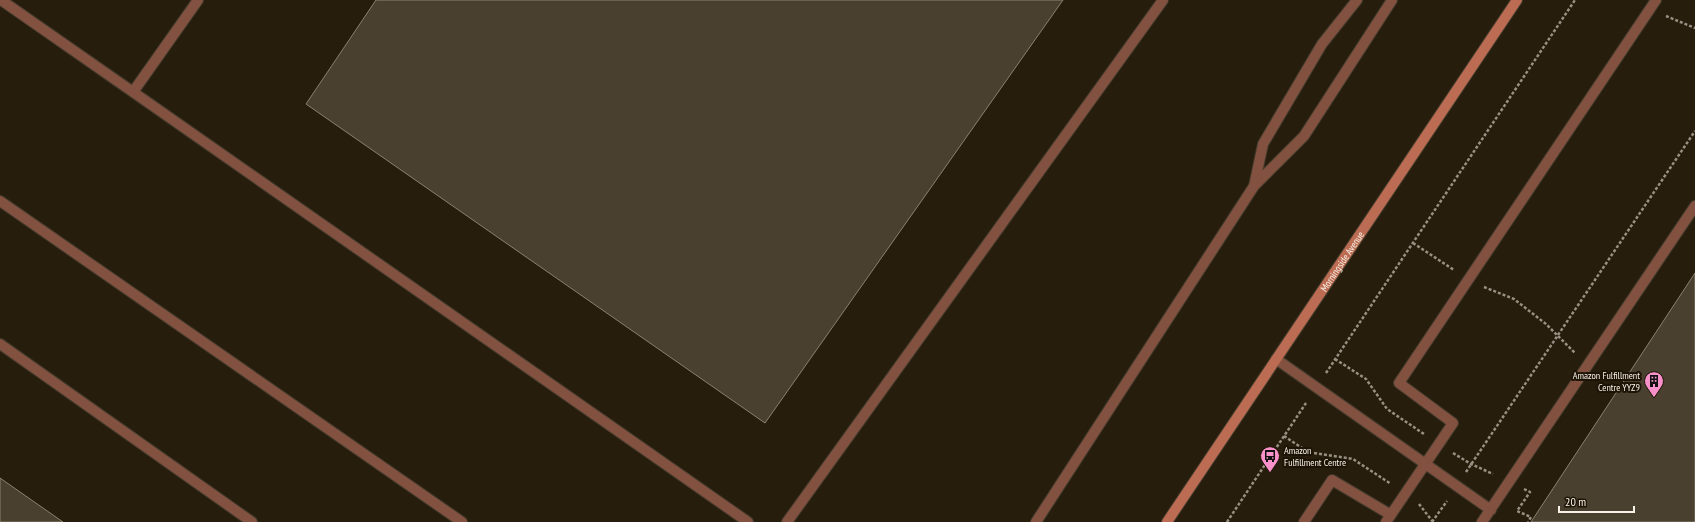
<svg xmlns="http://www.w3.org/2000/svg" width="1695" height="522" font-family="'PT Sans Narrow',sans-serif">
	<rect width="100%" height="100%" fill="#261d0d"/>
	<path fill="#4a402f" stroke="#8c816e" d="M376,0H1063L765,423L306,104Z
		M1695,273V522H1531Z
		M0,478L63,522H0Z"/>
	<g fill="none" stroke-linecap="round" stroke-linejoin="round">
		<g stroke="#433b2c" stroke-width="12">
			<path id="lane" d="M1,0L133,92L198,0
				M133,92L748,522
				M1254,186L1263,144L1322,44L1357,0
				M0,201L462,522
				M0,344L252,522
				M1276,359L1491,510
				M787,522L1163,0
				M1036,522L1254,186L1304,136L1392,0
				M1304,522L1332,480L1391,515
				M1386,522L1453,423L1399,383L1656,0
				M1482,522L1695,206"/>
		</g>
		<g stroke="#433b2c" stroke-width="12">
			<g id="secondary">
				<path id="s1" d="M1167,522L1517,0"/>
			</g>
		</g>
		<path stroke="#989083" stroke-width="2.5" stroke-dasharray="3 2" stroke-linecap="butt" d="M1666,16L1695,28
			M1413,243L1454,270
			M1484,287L1514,299L1546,324L1575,353
			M1335,359L1366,379L1387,409L1424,434
			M1604,372L1619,380
			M1326,373L1575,0
			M1284,436L1308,452L1353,459L1391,484
			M1453,453L1471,464L1493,474
			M1466,472L1695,131
			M1524,489L1530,492L1517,511L1531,517L1528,522
			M1419,504L1433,522
			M1227,522L1306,403
			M1432,522L1447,501"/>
		<use href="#lane" stroke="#825140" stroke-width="10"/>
		<use href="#secondary" stroke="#bb6c52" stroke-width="10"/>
	</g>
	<defs>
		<g id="building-pin" transform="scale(1)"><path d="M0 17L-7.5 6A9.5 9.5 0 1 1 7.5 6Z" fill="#f890ca" stroke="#1d1405"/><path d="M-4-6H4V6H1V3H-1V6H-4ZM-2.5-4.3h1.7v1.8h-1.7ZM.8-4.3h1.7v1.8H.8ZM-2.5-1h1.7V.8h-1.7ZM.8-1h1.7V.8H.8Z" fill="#111"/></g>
		<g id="bus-pin" transform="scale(1)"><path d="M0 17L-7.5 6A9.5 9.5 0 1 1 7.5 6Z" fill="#f890ca" stroke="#1d1405"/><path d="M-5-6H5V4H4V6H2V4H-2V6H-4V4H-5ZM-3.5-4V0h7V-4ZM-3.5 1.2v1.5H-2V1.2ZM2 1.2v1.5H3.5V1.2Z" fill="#111"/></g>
	</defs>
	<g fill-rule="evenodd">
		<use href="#building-pin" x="1654" y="381"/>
		<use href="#bus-pin" x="1270" y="456"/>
	</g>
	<g text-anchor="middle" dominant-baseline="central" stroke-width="4" stroke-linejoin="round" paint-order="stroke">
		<g font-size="10" fill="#f8f1e7" stroke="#1d1405">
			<text stroke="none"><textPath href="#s1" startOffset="314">Morningside Avenue</textPath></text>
		</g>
		<g font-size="10" fill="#f8f1e7" stroke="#1d1405" text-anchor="end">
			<text x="1640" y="375">Amazon Fulfillment<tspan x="1640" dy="12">Centre YYZ9</tspan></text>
			<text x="1284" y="450" text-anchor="start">Amazon<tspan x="1284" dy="12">Fulfillment Centre</tspan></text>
		</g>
	</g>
	<path d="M1559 506v6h75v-6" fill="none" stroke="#f8f1e7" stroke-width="2"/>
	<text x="1565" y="506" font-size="12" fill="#f8f1e7" stroke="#1d1405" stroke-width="3" paint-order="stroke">20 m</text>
</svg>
